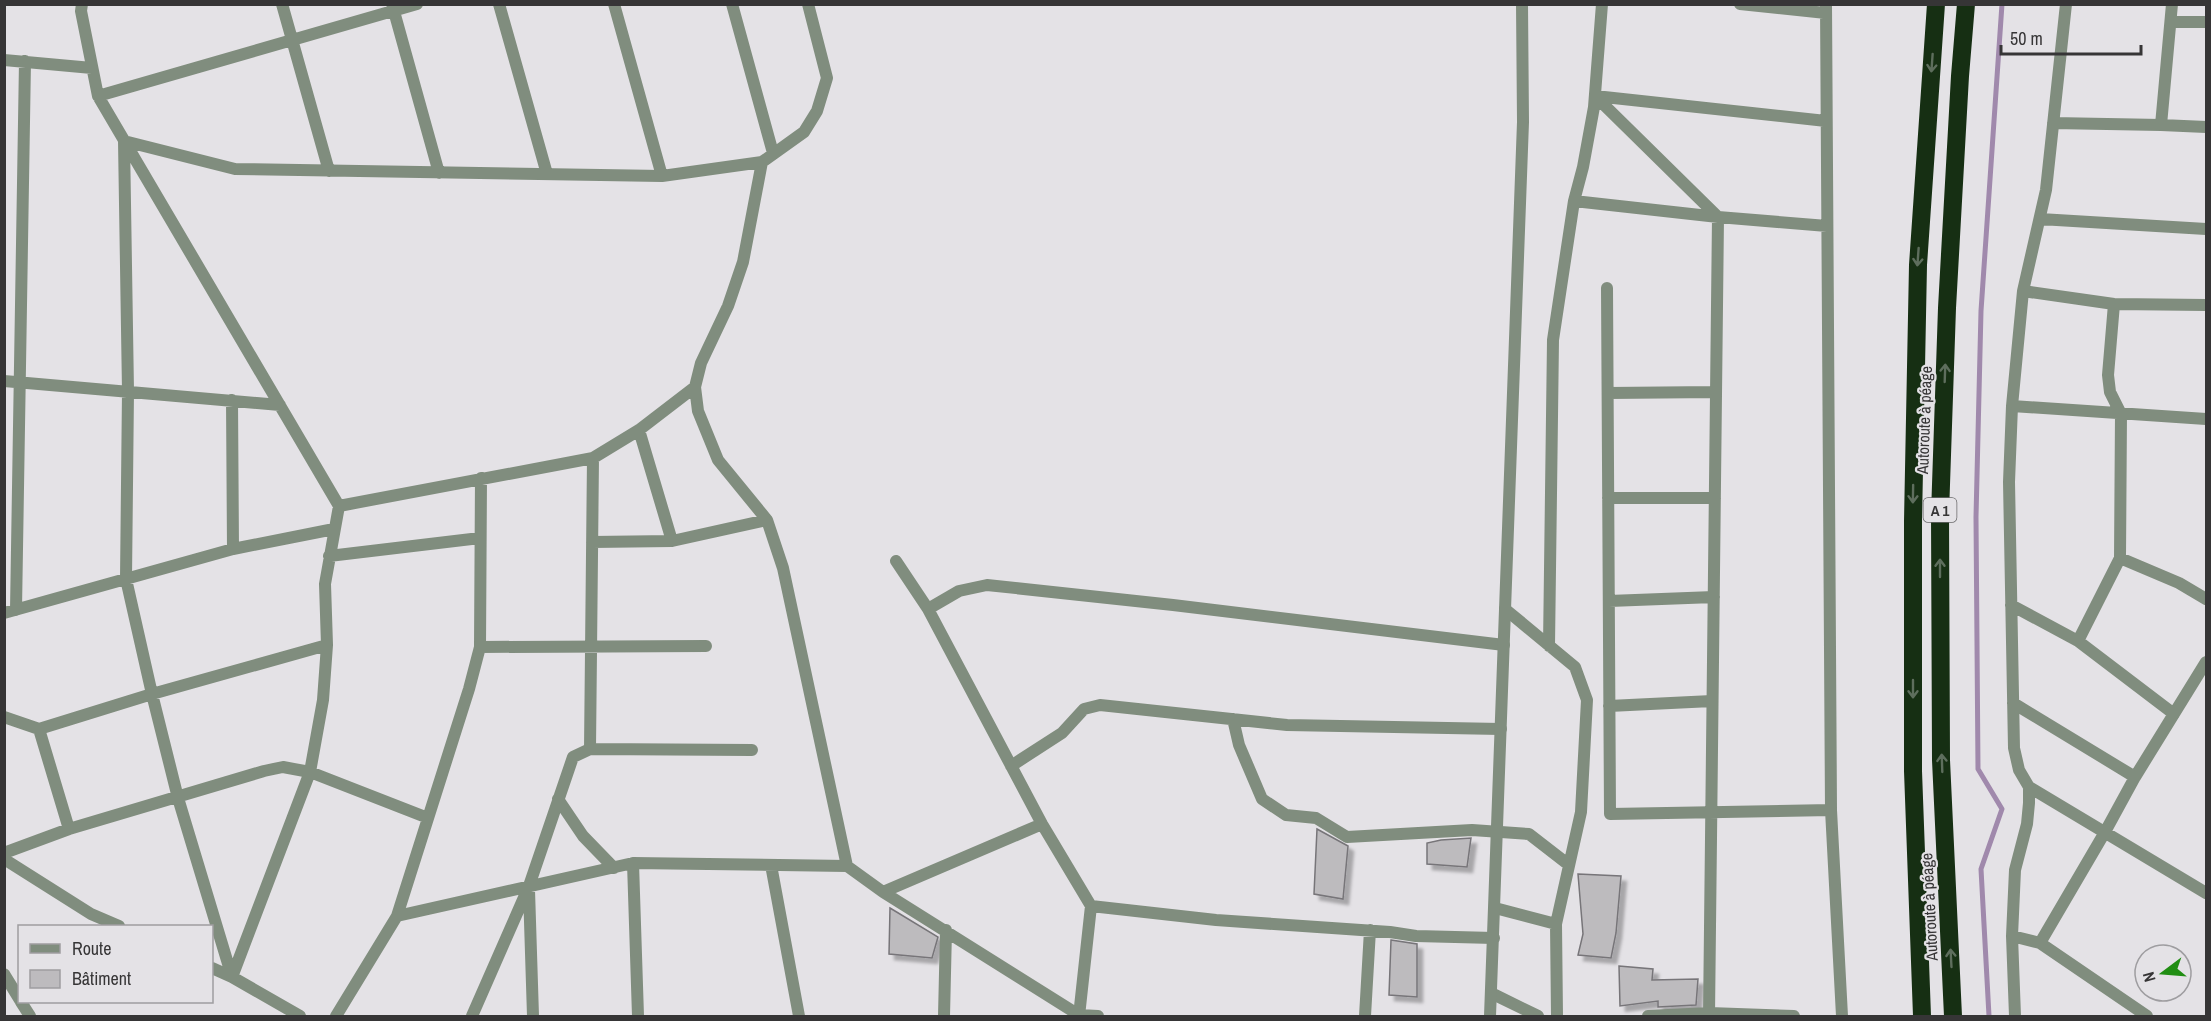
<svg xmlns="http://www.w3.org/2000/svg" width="2211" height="1021" font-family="'Archivo Narrow',sans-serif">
	<defs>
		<filter id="shadow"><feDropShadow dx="5.5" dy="5.5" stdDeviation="1.5" flood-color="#0004"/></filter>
	</defs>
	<rect width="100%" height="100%" fill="#e4e2e6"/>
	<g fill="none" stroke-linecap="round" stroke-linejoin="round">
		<path stroke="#a089ac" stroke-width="5" d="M1989,1016L1981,869L2002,809L1978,769L1976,517L1981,311L2002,4"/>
	</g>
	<path fill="#bdbbbe" stroke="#777579" stroke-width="1.5" filter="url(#shadow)" d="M1317,829L1348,846L1343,899L1314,894Z
		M1471,838L1467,867L1427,864V843L1441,840Z
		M1578,874L1621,876L1616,933L1611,958L1578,955L1583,934Z
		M890,908L938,937L932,958L889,954Z
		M1391,940L1417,944V997L1389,995Z
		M1619,966L1653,969L1652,980L1698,979L1696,1005L1658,1007V1001L1620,1006Z"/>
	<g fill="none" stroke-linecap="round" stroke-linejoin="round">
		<path stroke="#808d7e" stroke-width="12" d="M82,4L81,11L98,96L339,506L325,584L327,645L323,700L310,772L232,977
			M282,4L329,171
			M392,4L439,173
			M499,4L547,174
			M614,4L662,176
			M732,4L773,153
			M808,4L827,78L817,111L804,132L762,162L743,262L728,306L701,363L695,387L698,411L718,460L767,520L783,568L847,866
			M1740,4L1826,13
			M1826,4L1831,810L1842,1016
			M2171,22H2206
			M4,60L92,68
			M98,96L417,4
			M1595,96L1718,217L1709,1016
			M1595,96L1826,121
			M2053,123L2161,125L2172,4
			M2161,125L2206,127
			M1574,201L1718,217L1827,226
			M2040,219L2206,229
			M1607,288L1610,814L1831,810
			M2023,291L2114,304L2206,305
			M2114,304L2108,375L2110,392L2121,414L2120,558
			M4,381L280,405
			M1608,393L1716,392
			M232,400L233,549
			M2012,406L2206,419
			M639,430L672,541
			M1608,498H1715
			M339,506L593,458L639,430L695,387
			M592,542L672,541L767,520
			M329,556L480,538
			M896,561L928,609L1042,824L1091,906L1079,1016
			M1609,601L1714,597
			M2011,605L2078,641
			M928,609L959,591L987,585L1173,605L1504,645
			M1505,609L1575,667L1587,700L1581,812L1556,924L1557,1016
			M16,610L25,61
			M4,613L233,549L334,529
			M1549,646L1553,340L1574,201L1583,167L1594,107L1602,4
			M480,647L481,478
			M2013,703L2135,777
			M1609,706L1712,701
			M2174,714L2078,641L2120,558L2179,583L2206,599
			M4,717L39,729L152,694L327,645
			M1233,719L1239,745L1262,799L1286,815L1316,818L1347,837L1472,830L1529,834L1569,865
			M39,729L69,829
			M590,749L593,458
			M1011,766L1062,733L1084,709L1100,705L1287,725L1501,729
			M2029,787L2206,893
			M558,799L583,836L614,868
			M4,853L69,829L264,771L283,767L310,772L428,818
			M4,859L91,914L119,926
			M633,863L638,1016
			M771,865L799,1016
			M529,890L533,1016
			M883,892L1042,824
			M1091,906L1216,920L1390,932L1416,936L1494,938
			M1495,908L1556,924
			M397,916L633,863L847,866L883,892L1079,1015L1098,1016
			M2012,936L2040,943L2147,1016
			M2040,943L2105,832L2135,777L2206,662
			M212,968L232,977L300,1016
			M4,974L20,1000
			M232,977L178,798L152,694L126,579L128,391L124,141L235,169L662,176L762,162
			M1491,993L1538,1016
			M21,1002L30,1016
			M336,1016L397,916L469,689L480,647L706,646
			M472,1016L529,886L573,757L590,749L752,750
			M944,1016L946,930
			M1365,1016L1370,930
			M1648,1016L1709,1013L1794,1016
			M2015,1016L2012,936L2015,870L2027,824L2029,803V787L2019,770L2014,748L2009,482L2012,406L2023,291L2046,190L2066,4"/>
		<path stroke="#808d7e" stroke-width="12" d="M1490,1016L1523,122L1522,4"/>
		<path stroke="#162f13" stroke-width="18" d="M1922,1016L1913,771V521L1918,265L1936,4
			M1953,1016L1941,760L1940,514L1947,308L1960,76L1966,4"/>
	</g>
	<defs><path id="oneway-shaft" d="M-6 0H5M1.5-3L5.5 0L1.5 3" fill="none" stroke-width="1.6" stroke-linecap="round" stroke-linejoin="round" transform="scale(1.5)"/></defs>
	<g stroke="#5e6e5d">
		<use href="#oneway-shaft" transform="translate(1932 63) rotate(94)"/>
		<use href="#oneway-shaft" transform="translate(1918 257) rotate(94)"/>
		<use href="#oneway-shaft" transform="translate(1945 373) rotate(-88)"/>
		<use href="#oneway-shaft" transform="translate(1913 494) rotate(91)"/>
		<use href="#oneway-shaft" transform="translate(1940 568) rotate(-90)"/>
		<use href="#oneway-shaft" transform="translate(1913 689) rotate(90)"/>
		<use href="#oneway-shaft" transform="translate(1942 763) rotate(-92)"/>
		<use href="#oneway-shaft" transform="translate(1951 958) rotate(-93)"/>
	</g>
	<g text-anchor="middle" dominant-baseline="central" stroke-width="4.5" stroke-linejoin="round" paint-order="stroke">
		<rect fill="#e4e2e6" stroke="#6a696b" stroke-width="1.5" x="1923.5" y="498" width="33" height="24" rx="4.5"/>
		<g font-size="15" font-weight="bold" fill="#363536">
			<text x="1940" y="510">A 1</text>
		</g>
		<g font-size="16" fill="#363536" stroke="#e4e2e6">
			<text transform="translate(1924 420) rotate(-88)">Autoroute à péage</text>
			<text transform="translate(1929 907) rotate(-93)">Autoroute à péage</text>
		</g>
	</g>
	<rect width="2211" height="1021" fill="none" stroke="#363536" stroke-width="12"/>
	<rect x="18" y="925" width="195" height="78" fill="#e4e2e6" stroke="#9e9da0" stroke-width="1.5"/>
	<rect x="30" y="944" width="30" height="9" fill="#808d7e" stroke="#9e9da0" stroke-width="1.5"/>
	<text x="72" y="955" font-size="18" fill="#363536">Route</text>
	<rect x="30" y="970" width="30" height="18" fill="#bdbbbe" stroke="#9e9da0" stroke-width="1.5"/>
	<text x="72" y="985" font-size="18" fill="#363536">Bâtiment</text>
	<g transform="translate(2163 973) rotate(254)"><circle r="28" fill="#e4e2e6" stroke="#9e9da0" stroke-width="1.5"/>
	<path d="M0-4.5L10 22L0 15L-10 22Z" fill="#218e13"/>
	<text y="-9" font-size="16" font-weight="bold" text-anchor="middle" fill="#363536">N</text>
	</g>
	<path d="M2001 45v9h140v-9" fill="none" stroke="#363536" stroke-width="3"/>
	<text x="2010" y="45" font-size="18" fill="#363536" stroke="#e4e2e6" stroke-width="4.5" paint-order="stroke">50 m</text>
</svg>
